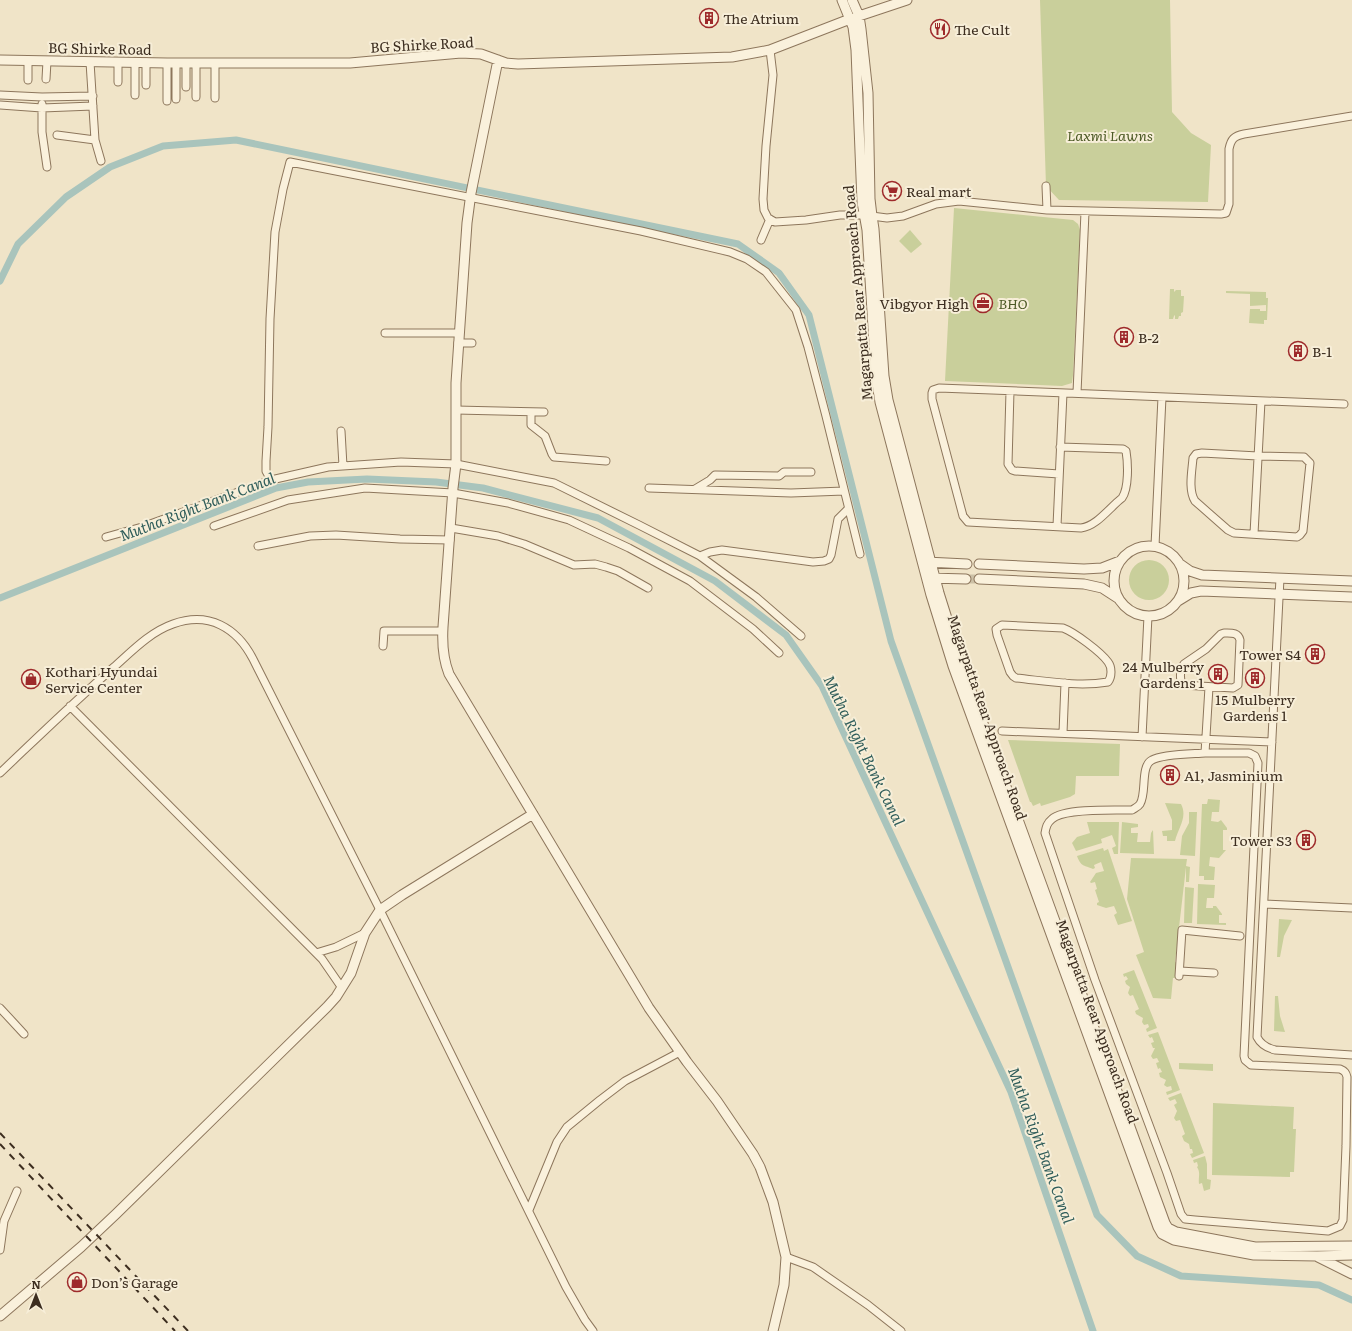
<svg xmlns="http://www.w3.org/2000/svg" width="1352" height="1331" font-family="Literata,serif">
	<rect width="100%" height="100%" fill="#f0e4c8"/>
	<path fill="#c9cf9b" d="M1040,0H1170L1172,112L1191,133L1211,145L1208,202L1059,200L1046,186Z
		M954,208L1073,220L1078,224L1080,230L1073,375L1072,383L1062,386L945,381Z
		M910,230L922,244L911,253L899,241Z
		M1170,289H1174V292L1176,290H1181V296H1184L1183,312L1181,313V316H1179L1178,319H1175V315L1174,316L1173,319H1169Z
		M1226,291L1266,292V298H1268L1267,320H1264V324L1249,323L1250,309H1260V311H1266V305L1250,306V294L1226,293Z
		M1129 580a20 20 0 1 1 40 0a20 20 0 1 1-40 0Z
		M1008,740L1120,744L1119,776H1076L1075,794L1070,797L1041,806L1040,803L1033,806L1031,802H1030Z
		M1208,799L1220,800L1219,812H1212L1211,821L1218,822L1221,820L1227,828V830H1223V850H1226L1219,858L1210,857L1209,866L1215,867L1214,880H1204V876H1199L1202,804H1207Z
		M1165,803L1181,804C1188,817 1178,828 1175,841H1167V836H1163L1162,831L1172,830V820Z
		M1189,812H1197L1195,856L1180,855L1182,836L1189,823Z
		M1087,822H1119L1118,854H1114L1112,848L1116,846L1112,835L1101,839L1102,843L1076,851L1072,843L1077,837L1090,833Z
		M1122,822L1138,824V827L1131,828V833H1138L1137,842H1150L1151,833L1153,830L1154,854L1120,853Z
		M1103,848L1104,851L1108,849L1132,921L1118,925L1114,915L1117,913L1114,906L1106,908L1097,905V903L1099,902L1095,890L1097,889L1095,882L1091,883L1090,882L1096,873L1104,871L1101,862L1094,865L1095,868L1093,869C1084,865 1081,867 1077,856Z
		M1131,858L1187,859L1186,866L1190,867L1189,882H1186V867L1175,962L1177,963V978H1173L1171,999L1153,998L1136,955L1144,952L1127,899Z
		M1198,884L1215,885L1214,898H1207L1206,908H1213V906H1216L1222,914V915H1219V923H1226V925L1197,924Z
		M1185,887L1194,888L1192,923H1184Z
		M1279,919L1292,920L1284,936L1280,957H1277Z
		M1134,970L1157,1028L1147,1032L1146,1029L1149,1027L1148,1024L1144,1025L1142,1022L1143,1018L1136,1014L1135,1011L1139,1009L1133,995L1130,996L1128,993L1130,987L1126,984L1125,981L1128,979L1126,976L1124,977L1123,974Z
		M1275,996H1278L1280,1016L1285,1032L1274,1031Z
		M1158,1032L1180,1090L1167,1095L1166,1092L1172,1090L1171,1086L1167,1087L1164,1085L1166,1080L1160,1077L1159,1073L1162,1072L1160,1068L1158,1069L1156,1063L1159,1062L1157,1058L1153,1059L1151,1056L1155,1048H1153L1151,1043L1154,1042L1152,1037L1150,1038L1148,1035Z
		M1179,1063L1213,1064V1071L1179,1069Z
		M1181,1093L1204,1153L1192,1158L1190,1154L1193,1153L1192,1149H1190L1189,1144L1184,1141L1182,1136L1185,1134L1180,1120L1176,1121L1174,1118L1177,1111L1174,1105L1177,1103L1175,1099L1170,1101L1168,1098Z
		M1213,1103L1294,1107L1293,1129H1296L1294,1172H1290V1177L1212,1175Z
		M1205,1156L1207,1164V1179L1211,1180L1210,1189L1204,1191L1202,1183L1199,1184C1198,1177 1201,1173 1197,1167L1198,1166L1197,1162L1194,1163L1193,1160Z"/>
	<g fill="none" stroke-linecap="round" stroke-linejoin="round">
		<path stroke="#a9c4bc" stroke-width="7" d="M0,281L18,244L66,197L110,167L163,146L236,140L738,244L779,273L809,315L891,641L1097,1215L1137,1256L1181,1276L1319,1285L1352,1300
			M0,598L276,488L308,482L367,479L436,482L483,488L598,518L715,581L786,635L822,686L1011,1092L1093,1331"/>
		<path stroke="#ccc0a6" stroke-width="9" stroke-dasharray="9 4.5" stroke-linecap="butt" d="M966,579H979"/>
		<g stroke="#8d765c" stroke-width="9">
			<path id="minor" d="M770,50L773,75L766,146L763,199L764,210L768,218L775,222L806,220L840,215H864L887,218L903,216L936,204L959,201L1047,210L1221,214L1226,213L1229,204V149C1231,139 1234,136 1244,134L1352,116
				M28,60V80
				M90,62L95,140
				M118,62V82
				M135,62V95
				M146,62V85
				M167,63V101
				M46,79L47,61
				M186,87V63
				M0,95L42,97L93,96
				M196,97V63
				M215,98V63
				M176,99V63
				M42,104V132L47,167
				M0,105L42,108L93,106
				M57,135L95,140L101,161
				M1046,186L1047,210
				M761,240L770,219
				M385,333H459
				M458,343H472
				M1010,391L1008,464L1012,470L1015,471L1059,474
				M1077,393L1085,212
				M456,410L544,412
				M531,412V425L545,436L552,454L554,457L606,461
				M341,431L343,466
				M1060,447L1123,449L1126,451C1128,463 1129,488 1122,498C1109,508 1097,526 1081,528L968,522L963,516L932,399V393L933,390L939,388L1344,404
				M1202,453L1258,456L1304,457L1310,463L1303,531L1300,535L1297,537L1234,533L1228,530L1195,501C1188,490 1192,471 1193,458L1196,454Z
				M271,480L266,471V461L268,427L270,319L275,232L283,189L290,162L641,231L730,252L747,259L766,272L796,310L808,347L826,416L860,554
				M649,488L791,493L844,491
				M695,489L710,480L715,475L779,476L784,472H811
				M214,526L288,500L365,488L453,493L508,503L569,520L629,548L690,581L753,629L779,653
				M1057,526L1063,393
				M451,528L498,536L524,544L574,565L595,564L606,567L618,571L648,588
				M1254,534L1261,401
				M106,537L142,527L271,480L328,467L401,462L456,464L554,483L639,525L700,556L756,597L801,636
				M258,546L310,536L336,535L400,539L450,540
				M1155,546L1162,397
				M700,556L710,552L722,550L813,562L824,561L829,559L831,555L838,519L848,509
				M1280,578L1257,1037C1261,1045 1267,1048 1275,1050L1352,1055
				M1002,625L1063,628C1074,632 1101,652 1108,662C1112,667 1112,677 1108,682C1078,687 1046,681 1016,678L1013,676L1010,672L997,635L996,629Z
				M1224,633C1231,633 1238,632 1240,640L1238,685L1233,688L1183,685C1179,680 1180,669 1184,664L1206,649L1221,634Z
				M383,646L384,631H442
				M70,706L322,959L342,988
				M1002,731L1272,742
				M1063,733L1065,683
				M1142,737L1148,616
				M1205,753H1249L1255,756L1258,763L1244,1056L1245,1060L1251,1065L1340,1069C1345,1071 1346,1073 1347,1077L1346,1146L1343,1220L1340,1226L1328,1231L1195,1220L1185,1219L1181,1214L1167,1173L1095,980L1045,833C1046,827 1047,823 1052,819C1063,808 1116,810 1132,810C1135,808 1138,807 1140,804C1147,793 1140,766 1152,760C1163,754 1192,754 1205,753L1209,687
				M0,773C38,737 75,701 114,667C132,651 150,632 173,624C209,611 237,628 253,659L380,910L566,1287L585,1320L593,1331
				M1264,904L1352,908
				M316,953L336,947L365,933
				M1180,971L1214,973
				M1179,976L1182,930L1240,936
				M0,1008L24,1034
				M529,1210L557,1142L567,1127L600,1100L625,1081L680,1052
				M0,1250L4,1221L17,1191
				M786,1257L813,1267L868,1305L901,1331"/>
		</g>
		<g stroke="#8d765c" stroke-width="11">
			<path id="tertiary" d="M842,0L853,27L856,50L862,202L867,230L876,377L880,402L931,595L953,666L1158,1227L1162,1234L1174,1240L1254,1255L1317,1256L1352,1255
				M852,0L859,16L861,29L868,93L870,199L872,216L874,229L884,376L888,400L939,593L961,663L1165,1223L1168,1228L1176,1232L1255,1247L1352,1246
				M0,60L167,63H350L461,53L481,54L506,63L518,64L732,57L770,50L850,19L907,0
				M498,60L471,193L467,223L456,383V464L453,488L443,627C442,644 443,659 449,674L649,1008L687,1062L717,1101L753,1154L760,1167L773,1202L786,1257L784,1285L773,1331
				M1114 581a35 35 0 1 1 70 0a35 35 0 1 1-70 0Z
				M926,562L967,564
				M979,564L1084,569L1102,568L1120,561
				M1180,564L1190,571L1202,575L1352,581
				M930,578L966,579
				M979,579L1084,584L1102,588L1119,599
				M1178,601L1191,593L1201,591L1352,597
				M1318,1257L1352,1274
				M0,1316L81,1247L116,1214L327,1007L336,997L351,973L365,933L380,910L402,895L533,814"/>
		</g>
		<use href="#minor" stroke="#faf1dc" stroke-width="7"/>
		<use href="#tertiary" stroke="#faf1dc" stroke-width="9"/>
		<path stroke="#3d2e20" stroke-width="2" stroke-dasharray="7 7" stroke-linecap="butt" d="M0,1133L188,1331
			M0,1144L175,1331"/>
	</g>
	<defs>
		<g id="building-ring" transform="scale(1)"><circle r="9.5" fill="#f7eed8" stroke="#9e2a2b" stroke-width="1.5"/><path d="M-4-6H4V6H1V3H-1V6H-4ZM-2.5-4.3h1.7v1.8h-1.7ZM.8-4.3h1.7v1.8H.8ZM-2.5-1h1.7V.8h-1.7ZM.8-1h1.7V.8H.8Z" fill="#9e2a2b"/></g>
		<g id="restaurant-ring" transform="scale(1)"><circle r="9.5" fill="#f7eed8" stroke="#9e2a2b" stroke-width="1.5"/><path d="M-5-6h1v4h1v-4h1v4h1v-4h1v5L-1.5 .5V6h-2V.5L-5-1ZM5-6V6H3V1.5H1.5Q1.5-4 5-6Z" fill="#9e2a2b"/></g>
		<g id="supermarket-ring" transform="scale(1)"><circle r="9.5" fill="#f7eed8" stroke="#9e2a2b" stroke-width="1.5"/><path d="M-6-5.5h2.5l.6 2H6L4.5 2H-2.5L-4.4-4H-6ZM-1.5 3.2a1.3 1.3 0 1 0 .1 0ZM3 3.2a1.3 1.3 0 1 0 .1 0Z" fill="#9e2a2b"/></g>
		<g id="office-ring" transform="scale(1)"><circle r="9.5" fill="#f7eed8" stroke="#9e2a2b" stroke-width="1.5"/><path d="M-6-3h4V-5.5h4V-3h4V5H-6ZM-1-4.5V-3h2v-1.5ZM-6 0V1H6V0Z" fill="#9e2a2b"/></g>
		<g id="shop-ring" transform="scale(1)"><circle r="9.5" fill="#f7eed8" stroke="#9e2a2b" stroke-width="1.5"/><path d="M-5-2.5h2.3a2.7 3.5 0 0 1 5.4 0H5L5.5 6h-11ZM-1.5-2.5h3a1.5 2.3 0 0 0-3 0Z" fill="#9e2a2b"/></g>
	</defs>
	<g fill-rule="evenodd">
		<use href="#building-ring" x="709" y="18"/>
		<use href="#restaurant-ring" x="940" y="29"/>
		<use href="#supermarket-ring" x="892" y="191"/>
		<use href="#office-ring" x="983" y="303"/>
		<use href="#building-ring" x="1124" y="337"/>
		<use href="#building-ring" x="1298" y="351"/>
		<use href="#building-ring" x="1315" y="654"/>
		<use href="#building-ring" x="1218" y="674"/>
		<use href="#building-ring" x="1255" y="678"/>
		<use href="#shop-ring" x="31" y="679"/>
		<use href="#building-ring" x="1170" y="775"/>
		<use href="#building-ring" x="1306" y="840"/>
		<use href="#shop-ring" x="77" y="1282"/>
	</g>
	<g text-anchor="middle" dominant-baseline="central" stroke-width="4" stroke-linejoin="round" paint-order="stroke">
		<g font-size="14" fill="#3d2e20" stroke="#f7eed8" text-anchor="start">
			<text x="723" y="18">The Atrium</text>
			<text x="954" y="29">The Cult</text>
			<text x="906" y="191">Real mart</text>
			<text x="969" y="303" text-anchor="end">Vibgyor High</text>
			<text x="1138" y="337">B-2</text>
			<text x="1312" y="351">B-1</text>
			<text x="1301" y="654" text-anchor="end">Tower S4</text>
			<text x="1204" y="666" text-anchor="end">24 Mulberry<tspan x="1204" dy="16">Gardens 1</tspan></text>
			<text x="45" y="671">Kothari Hyundai<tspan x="45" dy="16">Service Center</tspan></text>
			<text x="1255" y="699" text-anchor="middle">15 Mulberry<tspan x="1255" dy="16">Gardens 1</tspan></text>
			<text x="1184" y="775">A1, Jasminium</text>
			<text x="1292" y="840" text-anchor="end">Tower S3</text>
			<text x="91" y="1282">Don’s Garage</text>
		</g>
		<g font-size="14" fill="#3d2e20" stroke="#f7eed8">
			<text transform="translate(422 44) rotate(-3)">BG Shirke Road</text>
			<text transform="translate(100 48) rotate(1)">BG Shirke Road</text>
			<text transform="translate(857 293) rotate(-95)">Magarpatta Rear Approach Road</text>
			<text transform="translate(988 717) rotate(71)">Magarpatta Rear Approach Road</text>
			<text transform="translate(1098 1021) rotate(70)">Magarpatta Rear Approach Road</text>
		</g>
		<g font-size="14" font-style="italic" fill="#4d5a26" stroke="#f7eed8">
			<text x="1110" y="135">Laxmi Lawns</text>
			<text x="1013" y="303">BHO</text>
		</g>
		<g font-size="15" font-style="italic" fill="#2f5d5a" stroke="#f7eed8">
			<text transform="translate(197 506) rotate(-21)">Mutha Right Bank Canal</text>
			<text transform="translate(865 750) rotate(64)">Mutha Right Bank Canal</text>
			<text transform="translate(1042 1145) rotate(70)">Mutha Right Bank Canal</text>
		</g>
	</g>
	<g transform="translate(36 1295)" stroke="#f7eed8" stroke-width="3" paint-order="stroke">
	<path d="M0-3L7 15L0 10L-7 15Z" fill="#3d2e20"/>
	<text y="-6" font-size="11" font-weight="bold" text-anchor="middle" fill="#3d2e20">N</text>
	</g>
</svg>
